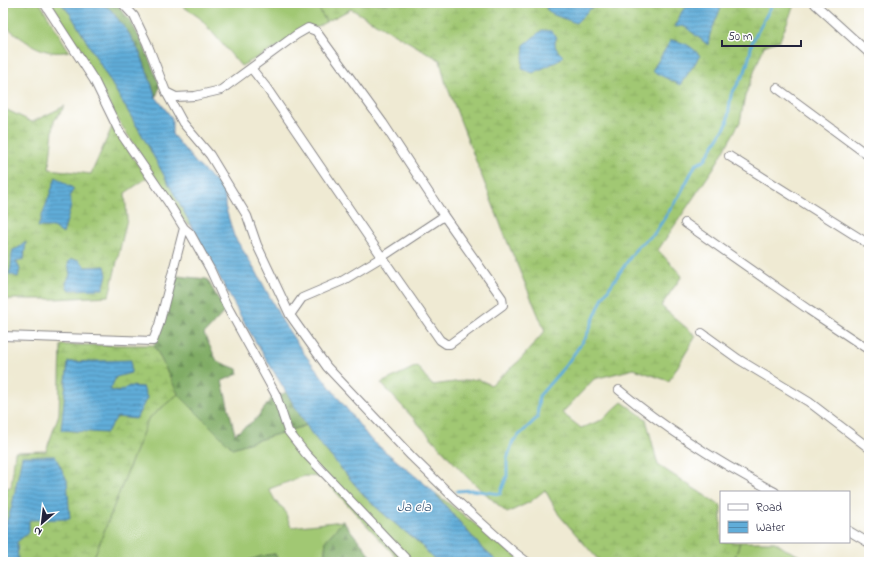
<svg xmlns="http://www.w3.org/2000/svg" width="872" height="565" font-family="'Indie Flower',sans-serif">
	<defs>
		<pattern id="forest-firs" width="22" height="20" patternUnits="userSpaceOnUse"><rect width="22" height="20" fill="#80ac65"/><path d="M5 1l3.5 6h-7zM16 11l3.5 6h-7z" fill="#688c54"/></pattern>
		<pattern id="wetland-marsh" width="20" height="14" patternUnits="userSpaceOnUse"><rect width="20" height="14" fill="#a1c873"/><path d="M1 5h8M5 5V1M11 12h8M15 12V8" fill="none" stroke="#8aac64"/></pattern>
		<pattern id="water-rules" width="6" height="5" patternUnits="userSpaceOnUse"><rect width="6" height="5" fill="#61add9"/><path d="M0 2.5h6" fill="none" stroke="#508cb1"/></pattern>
	</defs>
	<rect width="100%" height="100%" fill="#fff"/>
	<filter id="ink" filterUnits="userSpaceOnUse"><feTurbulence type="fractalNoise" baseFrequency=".025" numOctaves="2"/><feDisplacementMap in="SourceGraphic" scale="8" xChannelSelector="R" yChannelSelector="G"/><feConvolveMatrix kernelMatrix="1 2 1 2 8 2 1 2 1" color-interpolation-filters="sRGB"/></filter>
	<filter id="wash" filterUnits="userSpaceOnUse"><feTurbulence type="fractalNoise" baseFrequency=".012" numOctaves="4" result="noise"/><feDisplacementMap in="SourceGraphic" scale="16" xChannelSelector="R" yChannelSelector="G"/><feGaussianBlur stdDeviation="0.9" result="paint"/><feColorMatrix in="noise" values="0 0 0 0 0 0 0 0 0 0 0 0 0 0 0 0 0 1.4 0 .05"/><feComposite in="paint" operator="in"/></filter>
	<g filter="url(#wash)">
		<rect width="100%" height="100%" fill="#efead3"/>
		<path fill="#a1c873" stroke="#627557" d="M3,3H40L69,51C43,58 22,39 3,24Z
			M51,3H61L71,15L142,135L192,226L185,222L120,123L76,43Z
			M178,3H316L326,22L241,66L200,18Z
			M178,394L232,448L307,425L311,433L368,500L393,522L418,542L437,562H401L322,477L304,476L269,489L276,502L284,509L291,527L343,521L326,540L324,562H279L275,554L262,556L244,562H92L148,419Z
			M434,492L523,562H498L482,548Z
			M740,542H775L785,549L813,562H740L735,558Z"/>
		<path fill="url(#forest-firs)" stroke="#516750" d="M99,3H116L131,22L144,46L160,86L156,97L141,55L128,32L110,9Z
			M177,276L207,279L225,311L204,334L217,361L237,369L238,374L222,381L235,434L256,419L272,398L287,392L307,425L232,448L178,394L154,345Z
			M343,521L376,562H324L326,540Z
			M275,554L279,562H244L262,556Z"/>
		<path fill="url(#wetland-marsh)" stroke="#627557" d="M316,3H795L780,40L764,46L745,96L740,122L715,166L658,250L682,276L661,306L696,336L669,381L634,369L594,379L562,413L581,428L602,420L622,402L646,419L658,465L721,506V542H740L735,557L740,562H600L559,515L545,490L530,502L507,513L467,477L381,383L417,366L432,385L478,379L491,385L519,361L545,331L505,236L445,81L440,60L351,9L326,22Z
			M65,106L54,121L49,169L91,174L112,127L147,178L125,193L127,219L109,296L55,299H14L3,300V108L32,122Z
			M61,345H154L178,394L148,419L92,562H3V488L11,487L15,452L46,451L59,414Z"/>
		<path fill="url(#water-rules)" stroke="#42688a" d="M61,3H99L110,9L128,32L141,55L156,97L172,118V134L196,163L225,191V206L234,236L256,271L283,322L303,352L370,439L431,489L482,548L498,562H437L418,542L393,522L368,500L311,433L246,326L142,135L71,15Z
			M547,3H602L590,9L576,23L554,15L546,9Z
			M691,3H716L722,5L710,34L708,45L684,26L675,27L682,11Z
			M542,30L551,31L557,37C552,46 557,50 563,56L558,61L533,73L522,69L524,45Z
			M671,40C684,42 692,46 700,56L680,85L652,71Z
			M56,177L74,189L70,195L71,206L63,234L53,227H38Z
			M26,242L24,259L16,261L20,269L18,277L9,274C13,265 10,259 13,250L18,248Z
			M71,259L79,260L86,267L105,266L107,275L103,289L68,290L66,283L70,275L68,263Z
			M131,360V373L116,377L110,390L119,392L129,386L143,387L147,398L136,419L117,417L106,433L61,430L68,362Z
			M22,456H55L67,480L70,519L29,520V532L17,542L18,562H3V532L12,506Z"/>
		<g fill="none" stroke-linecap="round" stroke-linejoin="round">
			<path stroke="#61add9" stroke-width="3" d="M457,491L471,490L500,494L507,476V459L513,441L537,418L539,396L566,365L586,337L603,297L638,246L654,234L679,196L696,164L704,161L727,124L731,95L745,72L750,54L752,42L773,3"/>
		</g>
	</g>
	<g filter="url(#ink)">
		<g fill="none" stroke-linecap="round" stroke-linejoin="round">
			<g stroke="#888687" stroke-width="10">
				<path id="minor" d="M44,3L94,80L119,131L168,202L184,228L190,233L210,269L226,304L276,395L288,431L306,454L409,562
					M122,3L134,16L147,43L166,92L183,123L210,155L247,216L257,245L290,315L327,367L411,456L456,500L514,552L527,562
					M815,4L869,53
					M777,88L869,156
					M166,92L176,97L195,96L221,90L296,35L308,28L316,31L383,123L444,216L502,298L503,305L450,344H446L440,340L382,257L266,87L251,68
					M729,156L869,244
					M685,223L809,310L869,350
					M290,315L302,298L342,281L382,257L444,216
					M702,333L738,359L809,402L869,448
					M3,336L153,341L159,325L184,228
					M619,390C666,429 721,464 775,492
					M849,531L869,543"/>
			</g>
			<use href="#minor" stroke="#fff" stroke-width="8"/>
		</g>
	</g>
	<g text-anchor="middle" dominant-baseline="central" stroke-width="3" stroke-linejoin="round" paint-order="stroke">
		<g font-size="14" font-style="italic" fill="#3b5a7a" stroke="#fff">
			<text x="414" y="507">Ja ela</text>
		</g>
	</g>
	<rect width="872" height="565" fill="none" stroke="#fff" stroke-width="16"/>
	<rect x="720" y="491" width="130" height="52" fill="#ffffff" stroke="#a7a7b1"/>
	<rect x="728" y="504" width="20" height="6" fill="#ffffff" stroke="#a7a7b1"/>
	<text x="756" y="511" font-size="12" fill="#22223b">Road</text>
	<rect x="728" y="521" width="20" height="12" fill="url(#water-rules)" stroke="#a7a7b1"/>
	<text x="756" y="531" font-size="12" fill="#22223b">Water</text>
	<g transform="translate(42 523) rotate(208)" stroke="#ffffff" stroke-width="3" paint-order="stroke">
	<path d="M0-3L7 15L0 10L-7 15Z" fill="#22223b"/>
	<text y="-6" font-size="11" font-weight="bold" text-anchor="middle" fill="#22223b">N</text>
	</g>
	<path d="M722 40v6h79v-6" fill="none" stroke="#22223b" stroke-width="2"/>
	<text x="728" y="40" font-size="12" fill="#22223b" stroke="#ffffff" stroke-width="3" paint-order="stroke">50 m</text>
</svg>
